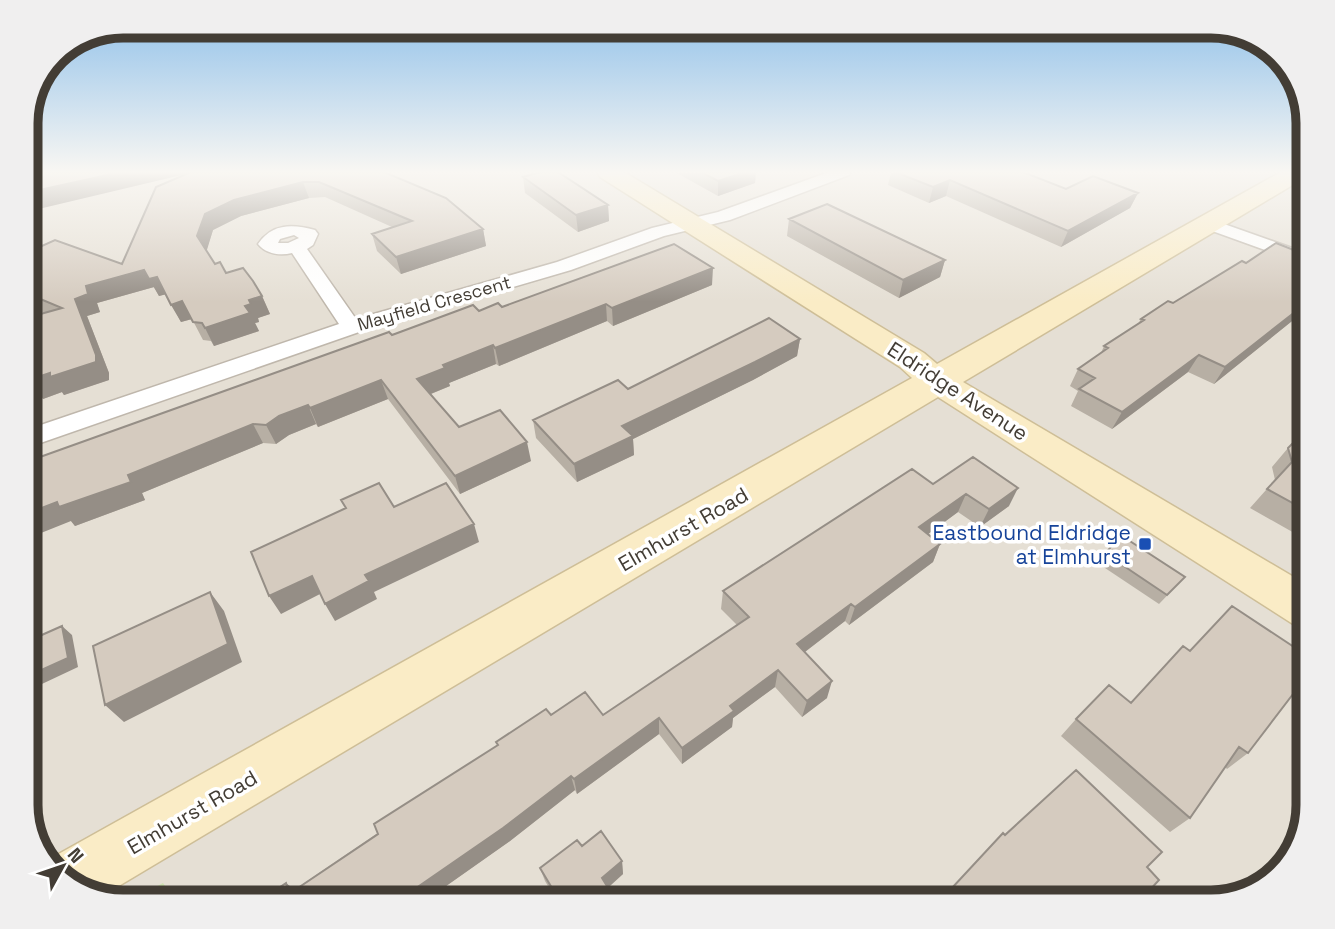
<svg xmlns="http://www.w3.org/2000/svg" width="1335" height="929" font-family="'Space Grotesk',sans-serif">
	<rect width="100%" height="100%" fill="#f1ede5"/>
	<path fill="#e5dfd4" d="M26,172H1309V806L1292,860L1260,890L1212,903H124L69,886L39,854L26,811Z"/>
	<path fill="#cee3b1" d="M163,883L177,903H126Z"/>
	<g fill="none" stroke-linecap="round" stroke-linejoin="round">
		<g stroke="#bfb7ac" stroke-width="3">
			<path id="street" d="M829,172H851L849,175L730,220L664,236L571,270L359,332L26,448V430L339,324L292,253C280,256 266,254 258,244C272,223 293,224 315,230L318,234L313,245L307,249L356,319L557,262L652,228L718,212ZM294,235L299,238L288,243H278L280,239Z
				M1210,219L1309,254V266L1204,228L1201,224Z"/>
		</g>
		<g stroke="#cebe97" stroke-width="3">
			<path id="secondary" d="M597,172H624L924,353L937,364L1281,172H1309L1306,177L963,382L1309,586V630L1293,624L938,397L102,896L69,886L46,861L912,378L900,367L600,177Z"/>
		</g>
		<use href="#street" fill="#fff" fill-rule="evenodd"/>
		<use href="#secondary" fill="#faecc6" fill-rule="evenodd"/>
	</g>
	<path fill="#b7afa4" d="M26,172H384L483,229L486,246L401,274L377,251L372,234L392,227L325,197L309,198L241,216L213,230L206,251L215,264L226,273L262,296L270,314L258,318L259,322L255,323L259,331L214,346L211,341L203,340L192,319L181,322L166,294L159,296L154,287L97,303L100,312L87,316L109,373V380L64,395L62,392L43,399L37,391L26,395V318L44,313L26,306V245L42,246L122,264L186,174Z
		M675,172H756L755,183L718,196Z
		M891,172H1023L1066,189L1138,193L1130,208L1061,247L946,196L929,203L888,185Z
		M523,177L608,205L609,221L578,232L525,193Z
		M789,219L945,260L940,277L899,298L787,236Z
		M1309,250V316L1302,313L1214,384L1188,372L1112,429L1071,406L1078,391L1070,386L1078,369L1101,353L1104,346L1138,324L1141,319L1173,303L1246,263L1304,254Z
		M712,285L613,326L607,321L499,366L496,364L449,383L450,386L431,394L459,427L531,461L460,494L388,399L318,427L316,424L289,435L276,444L263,443L142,493L145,500L75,526L71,521L392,335L479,311L502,307Z
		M800,339L797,356L753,380L633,439L634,455L577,482L536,438L533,420L628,389Z
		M1309,431V547L1293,538L1296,534L1250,508L1275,480L1272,467L1288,448Z
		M933,484L1009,506L980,527L958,512L928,534L940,544L933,562L849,625L845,621L805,652L827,698L802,717L775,687L733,718L732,727L682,764L659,734L577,794L575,790L510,841L422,903H256L286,883L294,890L551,715H603L737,625L721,609L723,591Z
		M1119,534L1185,577L1159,604L1099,564Z
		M1232,606L1294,669L1248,753L1227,769L1225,767L1190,818L1170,832L1061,736L1076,719L1131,703L1183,646L1190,651Z
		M582,846L622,861L623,874L608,888L615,903H558L545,881L540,868Z"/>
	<path fill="#958e86" d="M121,172H190V173L26,212V193Z
		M746,172H756L755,183L718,196V181Z
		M950,180L946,196L929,203L933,187Z
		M303,182L309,198L241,216L213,230L206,253L197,236L205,214L234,200Z
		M1138,193L1130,208L1061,247L1068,231Z
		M608,205L609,221L578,232L576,215Z
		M483,229L486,246L401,274L396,257Z
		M945,260L940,277L899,298L903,280Z
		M713,268L712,285L613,326L612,308Z
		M144,270L154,287L97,303L100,312L87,316L109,373V380L64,395L62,392L43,399L38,391L26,395V372L75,299L86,286Z
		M157,277L167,294L159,296L149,279Z
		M262,296L270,314L258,318L259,322L255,323L259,331L214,346L205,328L249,300Z
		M182,301L192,319L181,322L171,305Z
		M1309,301V305L1302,313L1214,384L1225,367Z
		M606,304L607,321L499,366L495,348Z
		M800,339L797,356L753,380L633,439L634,455L577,482L574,464L622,426Z
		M493,345L496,364L449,383L450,386L423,397L417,379L443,365Z
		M1199,355L1188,372L1112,429L1122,412Z
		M381,380L388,399L318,427L310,408Z
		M308,405L316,424L289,435L276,444L266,425L279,416Z
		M253,424L263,443L142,493L145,500L75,526L71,521L26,539V514L128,475Z
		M527,442L531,461L460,494L455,476Z
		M1018,488L1009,506L980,527L989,509Z
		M966,494L958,512L912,546L919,527Z
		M474,524L479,542L374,592L377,599L335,621L325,604L365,575Z
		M940,544L933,562L849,625L855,607Z
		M312,576L322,593L281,614L269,596Z
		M210,592L224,611L242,662L124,722L105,705Z
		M851,604L845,621L793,661L797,644Z
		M62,626L72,635L78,667L27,691L26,677Z
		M778,670L775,687L733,718L732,727L682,764V748L730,706Z
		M832,681L827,698L802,717L807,701Z
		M659,718V734L577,794L574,779Z
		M571,776L575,790L510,841L422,903H389Z
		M622,861L623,874L604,891L602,878Z
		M286,883L301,895L289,894Z"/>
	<path fill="#d5cbbf" stroke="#958e86" stroke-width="2" d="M26,172H121L26,193Z
		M191,172H384L446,198L483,229L396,257L372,234L412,221L319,182H303L234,200L205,214L197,236L215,264L220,262L226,273L243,268L253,281L262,296L249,300L251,304L245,306L250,313L205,328L202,323L193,322L182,301L171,305L157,277L149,279L144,270L86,286L88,294L75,299L96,355V362L50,377V373L29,380L26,372V318L62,308L26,293V245L31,243L42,246L55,240L122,264L156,187Z
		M540,172H558L608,205L576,215L523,177Z
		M701,172H746L718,181Z
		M895,172H1023L1066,189L1093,176L1138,193L1068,231L950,180L933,187Z
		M827,204L945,260L903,280L789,219Z
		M1276,243L1304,254L1309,250V301L1225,367L1199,355L1122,412L1079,389L1095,378L1078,369L1108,348L1104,346L1144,320L1141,319L1168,301L1173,303L1242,261L1246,263Z
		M674,244L713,268L612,308L606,304L495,348L493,345L443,365L445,368L417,379L459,427L500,410L527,442L455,476L381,380L310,408L308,405L279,416L266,425L253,424L128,475L131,482L59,507L57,502L26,514V462L389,332L392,335L473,305L479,311L498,303L502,307Z
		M769,318L800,339L755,362L622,426L633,436L574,464L533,420L618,380L628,389Z
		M1306,430L1309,431V512L1267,489L1292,462L1288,448Z
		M973,457L1018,488L989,509L966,494L919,527L940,544L855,607L851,604L797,644L832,681L807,701L778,670L730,706L734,711L682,748L659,718L574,779L571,776L503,828L406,895L404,892L389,903H256L286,883L289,894L378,834L374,824L498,745L496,742L546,709L551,715L585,692L603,715L749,617L723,591L912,469L933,484Z
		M379,483L394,507L446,483L474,524L365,575L369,581L325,604L312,576L269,596L251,552L346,508L341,500Z
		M1119,534L1185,577L1167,595L1106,554Z
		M210,592L228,644L105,705L93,646Z
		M1232,606L1306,655L1294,669L1306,677L1248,753L1239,747L1190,818L1076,719L1109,685L1131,703L1183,646L1190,651Z
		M62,626L68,658L26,677V642Z
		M1076,770L1162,852L1147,867L1159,880L1138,903H1096L1092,899L1089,903H938L1003,833L1005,835Z
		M601,831L622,861L602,878L615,899L610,903H561L540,868L577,840L582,846Z
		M897,890L909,903H885Z"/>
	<linearGradient id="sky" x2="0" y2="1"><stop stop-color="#8dbfe9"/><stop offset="0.57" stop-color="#f9f7f3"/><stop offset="1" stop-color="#f9f7f3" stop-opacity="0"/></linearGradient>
	<rect width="1335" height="302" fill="url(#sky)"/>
	<rect fill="#1a4fb4" stroke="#fff" stroke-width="2.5" x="1138" y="537" width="14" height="14" rx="3.5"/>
	<g text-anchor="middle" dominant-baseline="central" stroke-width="7" stroke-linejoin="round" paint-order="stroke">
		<g font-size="18" fill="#433d35" stroke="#fff">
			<text transform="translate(434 303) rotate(-16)">Mayfield Crescent</text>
		</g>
		<g font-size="21" fill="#433d35" stroke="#fff">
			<text transform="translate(958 391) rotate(33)">Eldridge Avenue</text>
			<text transform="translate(683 529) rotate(-30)">Elmhurst Road</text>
			<text transform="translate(192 812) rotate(-30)">Elmhurst Road</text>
		</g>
		<g font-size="21" fill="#164399" stroke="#fff" text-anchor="end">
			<text x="1131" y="532">Eastbound Eldridge<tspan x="1131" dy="24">at Elmhurst</tspan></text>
		</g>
	</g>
	<path d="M0 0H1335V929H0ZM123 38H1211A85 85 0 0 1 1296 123V805A85 85 0 0 1 1211 890H123A85 85 0 0 1 38 805V123A85 85 0 0 1 123 38Z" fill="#f0efef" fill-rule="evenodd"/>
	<path fill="none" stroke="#433d35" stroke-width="9" d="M123 38H1211A85 85 0 0 1 1296 123V805A85 85 0 0 1 1211 890H123A85 85 0 0 1 38 805V123A85 85 0 0 1 123 38Z"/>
	<g transform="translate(63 866) rotate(50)" stroke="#ffffff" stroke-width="5" paint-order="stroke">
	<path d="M0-5L12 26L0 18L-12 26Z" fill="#433d35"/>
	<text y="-10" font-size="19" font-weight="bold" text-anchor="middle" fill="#433d35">N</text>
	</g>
</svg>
